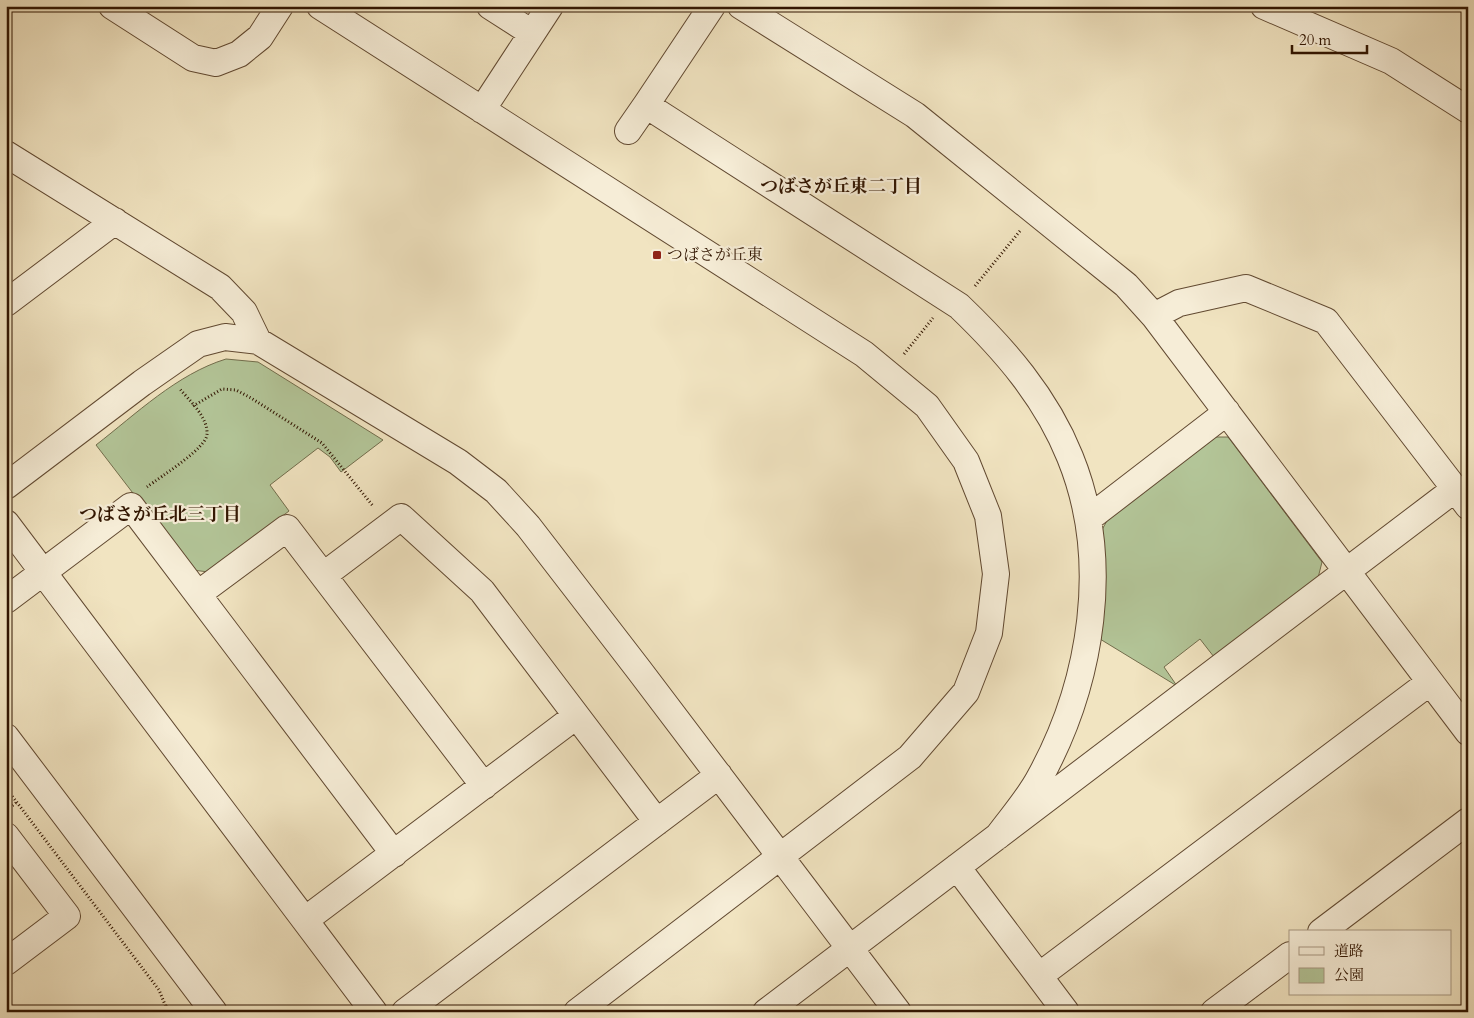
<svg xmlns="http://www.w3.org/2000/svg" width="1474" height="1018" font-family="Cardo,'Noto Serif JP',serif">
	<rect width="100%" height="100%" fill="#f1e4c1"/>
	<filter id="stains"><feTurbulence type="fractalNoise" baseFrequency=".004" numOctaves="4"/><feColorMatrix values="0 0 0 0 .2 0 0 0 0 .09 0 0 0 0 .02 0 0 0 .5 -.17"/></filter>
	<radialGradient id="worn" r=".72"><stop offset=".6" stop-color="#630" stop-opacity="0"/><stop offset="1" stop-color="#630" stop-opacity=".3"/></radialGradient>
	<path fill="#b3c598" stroke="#726d4c" d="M226,359L258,362L383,440L341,472L330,457L318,448L270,485L289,511L209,572L192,570L96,445C136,414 177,374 226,359Z
		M1216,437H1228L1322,562L1318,578L1214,657L1200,639L1164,667L1177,686L1100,639L1099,535L1108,519Z"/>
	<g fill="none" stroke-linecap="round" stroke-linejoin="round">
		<g stroke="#614931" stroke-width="28">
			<path id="minor" d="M112,6L193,58L216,63L239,54L260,37L280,6
				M320,6L864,354L927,406L966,461L988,516L996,574L989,633L966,692L910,757L577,1012
				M490,6L532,33
				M712,6L646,105L959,306C1004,349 1046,397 1070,457C1112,560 1092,682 1040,777C1029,798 1012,817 998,836
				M741,6L915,115L1126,285L1154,316L1468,732
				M1264,6L1391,61L1468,110
				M482,110L550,6
				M628,131L646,105
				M6,154L220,287L244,312L258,341
				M6,303L115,221
				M1154,316L1179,303L1246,288L1326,321L1455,489
				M6,486L142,383L198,344L225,337L258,341L458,462L496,491L528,526L639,670L898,1012
				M1088,519L1227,412
				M6,523L374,1012
				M324,575L401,517L482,591L657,822
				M198,594L287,528L484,786
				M6,600L131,506L394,854
				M6,737L214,1012
				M6,836L67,916L6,962
				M957,867L1066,1012
				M305,920L576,716
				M1321,932L1468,821
				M1039,976L1430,682
				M405,1012L719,775
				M766,1012L1455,489L1468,506
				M1214,1012L1290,955"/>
		</g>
		<path stroke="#311501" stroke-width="3" stroke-dasharray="1 2.5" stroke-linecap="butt" d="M975,286L1020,231
			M904,354L933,318
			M193,406L222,389L236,390L251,398L322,443L373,506
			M147,487C160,477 207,448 207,434C208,417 189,400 179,388
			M6,788L159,990L168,1012
			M7,810L17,802
			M166,1006L173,1012"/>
		<use href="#minor" stroke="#f6edd7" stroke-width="26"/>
	</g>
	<rect fill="#8f2418" stroke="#f6edd7" stroke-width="2" x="652" y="250" width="10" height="10" rx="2.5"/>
	<g text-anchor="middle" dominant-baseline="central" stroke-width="4.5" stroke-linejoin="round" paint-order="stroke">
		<g font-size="16" fill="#311501" stroke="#f6edd7" text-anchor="start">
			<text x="667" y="255">つばさが丘東</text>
		</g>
		<g font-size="18" font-weight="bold" fill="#311501" stroke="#f6edd7">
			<text x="841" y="186">つばさが丘東二丁目</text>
			<text x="160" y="514">つばさが丘北三丁目</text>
		</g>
	</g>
	<rect width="1474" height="1018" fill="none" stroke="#f1e4c1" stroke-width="25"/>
	<rect x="8" y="8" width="1459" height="1003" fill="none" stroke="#311501" stroke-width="2.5"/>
	<rect x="12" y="12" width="1449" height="993" fill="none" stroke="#311501"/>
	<rect x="1289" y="930" width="162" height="65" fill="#f6edd7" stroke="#a79781"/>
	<rect x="1299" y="947" width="25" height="8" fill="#f6edd7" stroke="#a79781"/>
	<text x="1334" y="956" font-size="15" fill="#311501">道路</text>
	<rect x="1299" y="968" width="25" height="15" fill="#b3c598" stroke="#a79781"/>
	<text x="1334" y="980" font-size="15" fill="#311501">公園</text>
	<path d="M1292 45v8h75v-8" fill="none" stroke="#311501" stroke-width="2.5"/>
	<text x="1299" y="45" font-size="15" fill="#311501" stroke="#f6edd7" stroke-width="4" paint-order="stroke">20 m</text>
	<rect width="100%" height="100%" filter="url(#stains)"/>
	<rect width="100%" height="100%" fill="url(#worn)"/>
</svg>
